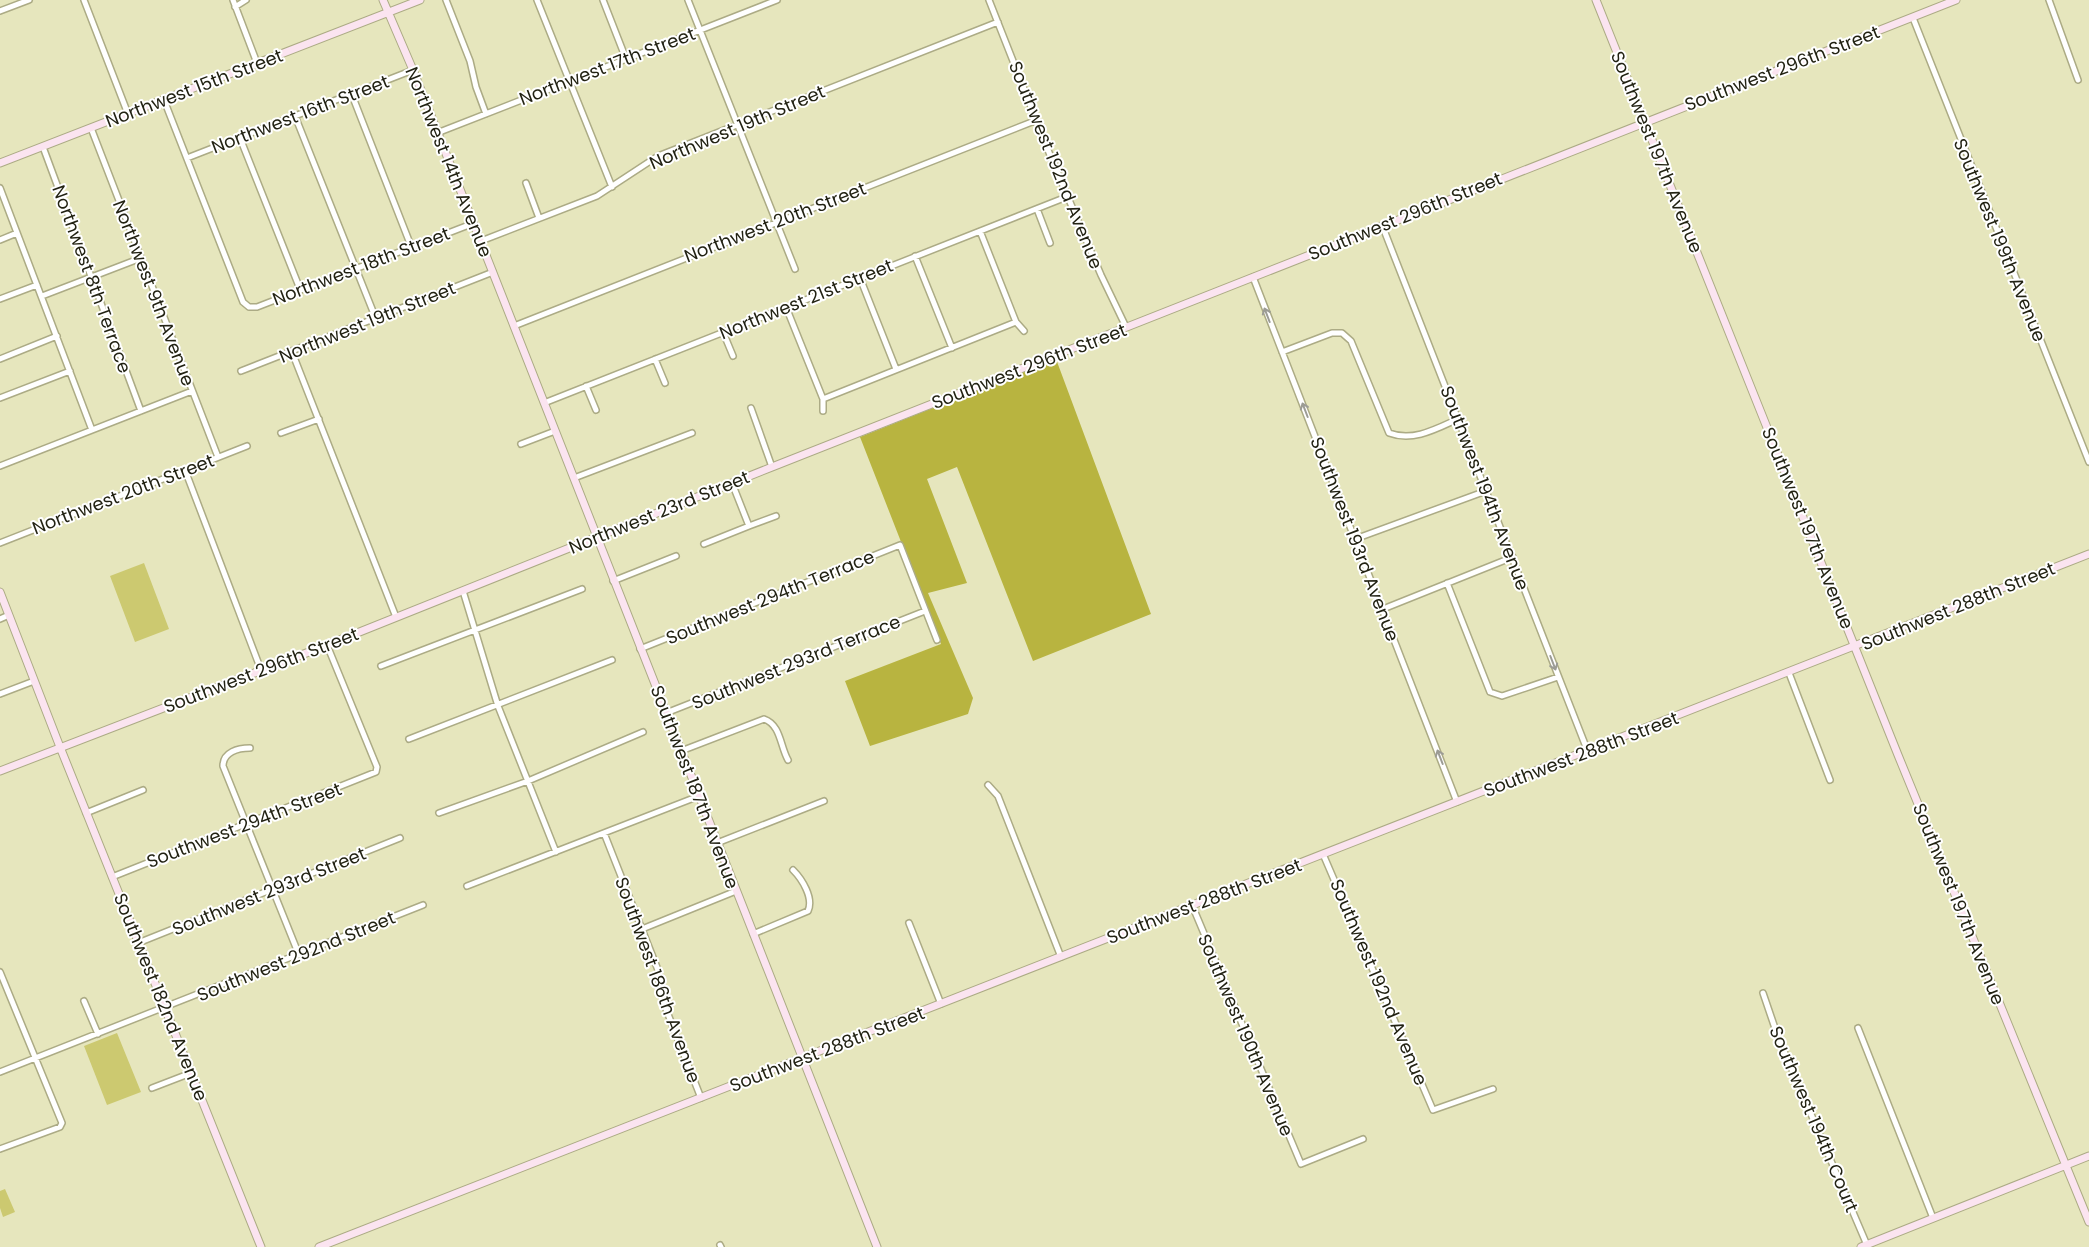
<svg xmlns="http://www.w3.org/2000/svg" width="2089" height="1247" font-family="Poppins,sans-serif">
	<rect width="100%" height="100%" fill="#e6e6bd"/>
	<path fill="#ccc970" d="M144,563L169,629L135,642L110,576Z
		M117,1033L141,1092L107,1105L84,1046Z
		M5,1189L15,1212L3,1217L0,1208V1191Z"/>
	<path fill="#b8b440" d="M1056,359L1151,614L1033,661L957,467L927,479L967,583L928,593L973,698L968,714L870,746L845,681L941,644L860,437Z"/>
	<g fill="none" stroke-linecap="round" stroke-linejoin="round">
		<g stroke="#acab85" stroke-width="8">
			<path id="street" d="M84,0L128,114
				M233,0L257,63
				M446,0L470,61L476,87L486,114
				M537,0L612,187
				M603,0L626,59
				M688,0L795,269
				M989,0L1050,155L1101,275L1126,327
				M2049,0L2078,80
				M235,7L246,0
				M0,11L29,0
				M1913,18L2089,462
				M352,95L411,246
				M164,100L243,302L249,307H257L474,223
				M295,116L376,319
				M91,128L218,457
				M437,133L777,0
				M240,138L300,289
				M43,147L141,411
				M187,158L413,70
				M526,183L539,218
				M0,188L92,430
				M1037,209L1050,243
				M1382,225L1588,752
				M980,231L1016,322L1024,331
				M0,240L17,233
				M481,241L597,196L658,156L998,22
				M915,256L952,348
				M1253,277L1457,802
				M860,278L896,369
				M42,296L141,258
				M0,299L37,285
				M786,307L823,399V411
				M514,326L1037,120
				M723,332L733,356
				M292,352L396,617
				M1282,352L1332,333H1342L1351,341L1389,433C1413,442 1436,429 1458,419
				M0,359L57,336
				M655,359L665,383
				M241,371L493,272
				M586,386L596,410
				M0,398L70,371
				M823,399L1016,322
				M544,403L1069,196
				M751,408L772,467
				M281,433L319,419
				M521,444L555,431
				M0,466L192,391
				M185,470L261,670
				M574,478L692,433
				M749,526L776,516
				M1355,539L1486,491
				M0,543L247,446
				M704,544L749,526L732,483
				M613,581L676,556
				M1447,583L1490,692L1502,696L1558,677
				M463,591L498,706L556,852
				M1383,609L1513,557
				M0,619L9,615
				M640,649L900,545L937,640
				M381,666L582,589
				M1789,673L1830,780
				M0,694L34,681
				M666,713L925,611
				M409,739L612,660
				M250,748C238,748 223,752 223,766L299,955
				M681,751L764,719C781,725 780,746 788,760
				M988,785L998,796L1061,957
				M86,813L143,790
				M439,813L528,781L643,732
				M604,833L658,970L662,999L701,1098
				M717,843L824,801
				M1323,854L1433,1110L1493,1089
				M112,877L376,772L377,767L327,645
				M467,886L699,796
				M1192,905L1301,1164L1363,1139
				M909,923L941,1004
				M642,929L736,891
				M753,934L808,911C814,898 802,879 793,870
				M138,943L400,838
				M0,972L62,1123L60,1127L0,1149
				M1763,993L1778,1037L1867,1245
				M84,1001L98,1034
				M1858,1028L1933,1218
				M0,1072L423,905
				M152,1088L191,1073
				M720,1245L721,1247"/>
		</g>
		<g stroke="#acab85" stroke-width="9">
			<path id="secondary" d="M383,0L413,70L877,1247
				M1596,0L1898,755L2089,1222
				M0,163L420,0
				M0,592L60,747L261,1247
				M0,771L327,645L772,467L1956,0
				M319,1247L2089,554
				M1861,1247L2089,1156"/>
		</g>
		<use href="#street" stroke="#fff" stroke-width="5"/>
		<use href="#secondary" stroke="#fbe4f0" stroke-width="7"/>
	</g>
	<defs><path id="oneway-shaft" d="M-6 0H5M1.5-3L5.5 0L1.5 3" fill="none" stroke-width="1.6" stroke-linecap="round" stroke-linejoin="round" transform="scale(1.25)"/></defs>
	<g stroke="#9c9c95">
		<use href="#oneway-shaft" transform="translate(1267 315) rotate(-111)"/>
		<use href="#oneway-shaft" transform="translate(1305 410) rotate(-111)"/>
		<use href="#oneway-shaft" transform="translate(1553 663) rotate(69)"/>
		<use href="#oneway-shaft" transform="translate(1440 757) rotate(-111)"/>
	</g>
	<g text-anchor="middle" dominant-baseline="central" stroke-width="4" stroke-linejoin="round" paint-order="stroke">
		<g font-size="18" fill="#222213" stroke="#fff">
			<text transform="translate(607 66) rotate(-21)">Northwest 17th Street</text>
			<text transform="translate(1782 68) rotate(-21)">Southwest 296th Street</text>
			<text transform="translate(194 88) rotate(-21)">Northwest 15th Street</text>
			<text transform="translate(300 114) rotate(-21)">Northwest 16th Street</text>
			<text transform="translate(737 127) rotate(-23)">Northwest 19th Street</text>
			<text transform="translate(1657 152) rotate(68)">Southwest 197th Avenue</text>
			<text transform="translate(449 162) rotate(68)">Northwest 14th Avenue</text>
			<text transform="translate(1056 165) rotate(68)">Southwest 192nd Avenue</text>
			<text transform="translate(1405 216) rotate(-22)">Southwest 296th Street</text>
			<text transform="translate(775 222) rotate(-21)">Northwest 20th Street</text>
			<text transform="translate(2000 240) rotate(68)">Southwest 199th Avenue</text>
			<text transform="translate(361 266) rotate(-21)">Northwest 18th Street</text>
			<text transform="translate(92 279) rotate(70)">Northwest 8th Terrace</text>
			<text transform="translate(154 293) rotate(69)">Northwest 9th Avenue</text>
			<text transform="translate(806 299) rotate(-22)">Northwest 21st Street</text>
			<text transform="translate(367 322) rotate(-22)">Northwest 19th Street</text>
			<text transform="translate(1029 366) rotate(-21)">Southwest 296th Street</text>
			<text transform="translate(1485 488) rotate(69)">Southwest 194th Avenue</text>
			<text transform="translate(123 494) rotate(-21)">Northwest 20th Street</text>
			<text transform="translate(659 512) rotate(-22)">Northwest 23rd Street</text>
			<text transform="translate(1808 528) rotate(68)">Southwest 197th Avenue</text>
			<text transform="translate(1355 539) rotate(69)">Southwest 193rd Avenue</text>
			<text transform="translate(770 597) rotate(-22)">Southwest 294th Terrace</text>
			<text transform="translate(1958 606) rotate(-22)">Southwest 288th Street</text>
			<text transform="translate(796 662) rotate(-22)">Southwest 293rd Terrace</text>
			<text transform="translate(261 670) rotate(-21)">Southwest 296th Street</text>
			<text transform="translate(1581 754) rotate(-21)">Southwest 288th Street</text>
			<text transform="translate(695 787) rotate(69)">Southwest 187th Avenue</text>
			<text transform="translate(244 825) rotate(-21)">Southwest 294th Street</text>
			<text transform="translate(269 891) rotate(-22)">Southwest 293rd Street</text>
			<text transform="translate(1204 901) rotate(-21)">Southwest 288th Street</text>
			<text transform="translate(1959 904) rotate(68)">Southwest 197th Avenue</text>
			<text transform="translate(296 956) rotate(-22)">Southwest 292nd Street</text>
			<text transform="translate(658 980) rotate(70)">Southwest 186th Avenue</text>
			<text transform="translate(1379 982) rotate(67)">Southwest 192nd Avenue</text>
			<text transform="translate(161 997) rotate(68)">Southwest 182nd Avenue</text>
			<text transform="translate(1246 1035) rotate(67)">Southwest 190th Avenue</text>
			<text transform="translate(827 1049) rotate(-21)">Southwest 288th Street</text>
			<text transform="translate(1814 1119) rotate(67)">Southwest 194th Court</text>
		</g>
	</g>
</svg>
